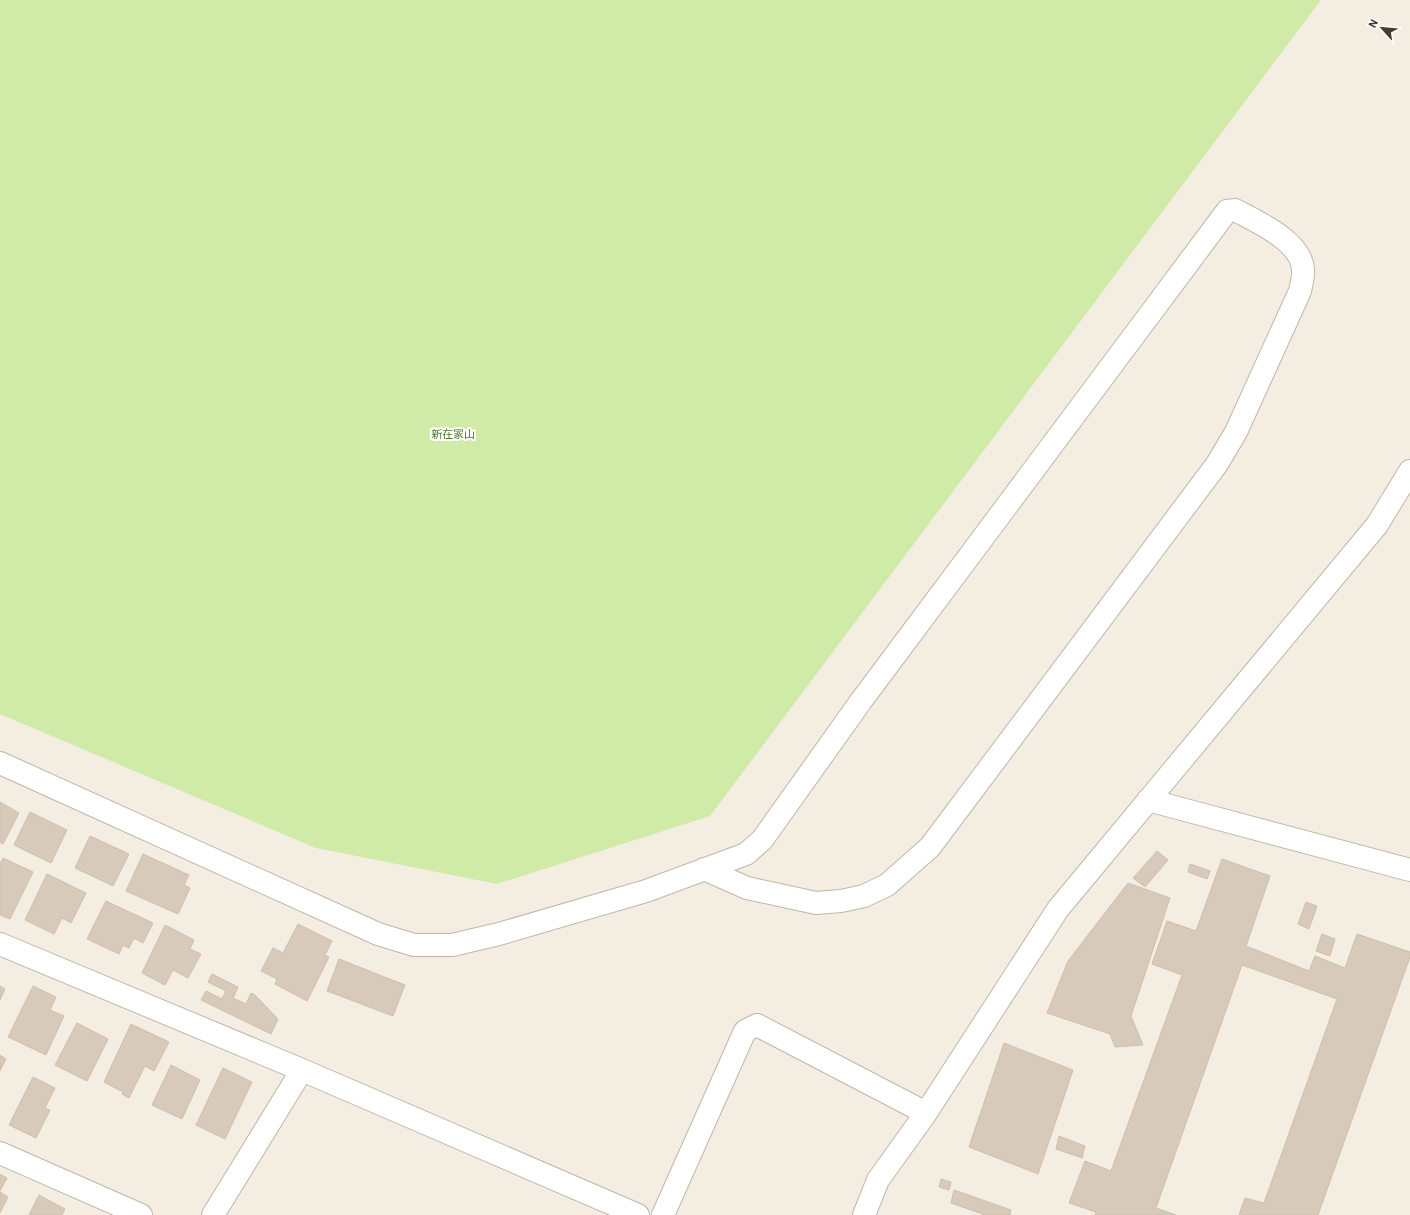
<svg xmlns="http://www.w3.org/2000/svg" width="1410" height="1215" font-family="'IBM Plex Sans','Noto Sans JP',sans-serif">
	<rect width="100%" height="100%" fill="#f3ede2"/>
	<path fill="#d0eaa7" d="M0,0H1321L710,816L497,884L316,848L0,714Z"/>
	<path fill="#d8caba" stroke="#d0bfaa" d="M0,802L19,813L3,844L0,842Z
		M30,812L67,830L51,863L14,845Z
		M90,836L129,854L113,886L75,868Z
		M1157,851L1168,860L1145,887L1133,878Z
		M143,854L189,875L184,885L190,888L178,914L126,891Z
		M3,858L33,872L10,919L0,915V864Z
		M1222,859L1270,876L1246,946L1309,971L1315,956L1345,968L1357,934L1410,952V957L1318,1215H1239L1245,1198L1264,1203L1337,999L1242,965L1156,1208L1176,1215H1095L1096,1212L1069,1203L1085,1161L1111,1171L1182,975L1152,964L1167,921L1196,931Z
		M1190,864L1210,871L1207,879L1188,872Z
		M47,874L86,893L71,923L62,918L54,934L25,920Z
		M1128,883L1170,898L1131,1016L1143,1045L1115,1047L1110,1034L1047,1013L1068,961Z
		M106,901L153,923L143,943L134,938L129,948L123,945L119,954L87,939Z
		M1306,902L1317,906L1309,929L1298,924Z
		M298,924L332,941L325,955L329,957L307,1001L275,984L277,979L261,971L273,948L283,953Z
		M165,925L194,940L190,949L201,954L188,978L173,970L165,985L142,973Z
		M1322,934L1335,939L1330,956L1316,951Z
		M339,959L405,985L393,1016L327,991Z
		M212,974L238,987L233,998L246,1004L251,993L255,995L278,1019L271,1034L201,1000L206,991L222,999L226,991L208,982Z
		M0,986L5,989L0,1000Z
		M33,986L56,997L50,1010L64,1016L46,1055L8,1037Z
		M77,1023L108,1039L87,1081L55,1065Z
		M131,1024L169,1042L154,1071L145,1066L129,1098L122,1094L123,1092L104,1082Z
		M1004,1043L1073,1070L1038,1174L969,1147Z
		M0,1055L6,1059L0,1071Z
		M171,1065L200,1080L182,1119L152,1105Z
		M223,1068L252,1082L225,1139L196,1125Z
		M33,1077L55,1088L45,1108L50,1110L36,1138L9,1125Z
		M1059,1136L1085,1146L1082,1158L1056,1149Z
		M0,1174L7,1178L0,1191Z
		M941,1179L951,1182L949,1190L939,1187Z
		M954,1190L1011,1210L1010,1215H985L951,1203Z
		M0,1192L8,1197L0,1213Z
		M39,1195L65,1209L62,1215H29Z"/>
	<g fill="none" stroke-linecap="round" stroke-linejoin="round">
		<g stroke="#c1b7a7" stroke-width="24">
			<path id="minor" d="M0,763L378,934L414,945H452L499,934L646,891L746,854L762,840L861,701L1227,211L1235,210C1257,222 1302,241 1303,270C1304,276 1301,285 1300,291L1236,432L1217,464L930,847L887,885L864,896L841,901L816,903L747,888L704,869
				M1148,800L1410,870
				M0,944L302,1070L638,1215
				M0,1153L141,1215
				M213,1215L302,1070
				M663,1215L745,1031L757,1025L926,1113
				M864,1215L878,1180L926,1113L1058,909L1377,525L1410,471"/>
		</g>
		<use href="#minor" stroke="#fff" stroke-width="22"/>
	</g>
	<g text-anchor="middle" dominant-baseline="central" stroke-width="4" stroke-linejoin="round" paint-order="stroke">
		<g font-size="11" fill="#487922" stroke="#fff">
			<text x="453" y="434">新在家山</text>
		</g>
	</g>
	<g transform="translate(1382 28) rotate(297)" stroke="#ffffff" stroke-width="3" paint-order="stroke">
	<path d="M0-3L7 15L0 10L-7 15Z" fill="#443c32"/>
	<text y="-6" font-size="11" font-weight="bold" text-anchor="middle" fill="#443c32">N</text>
	</g>
</svg>
